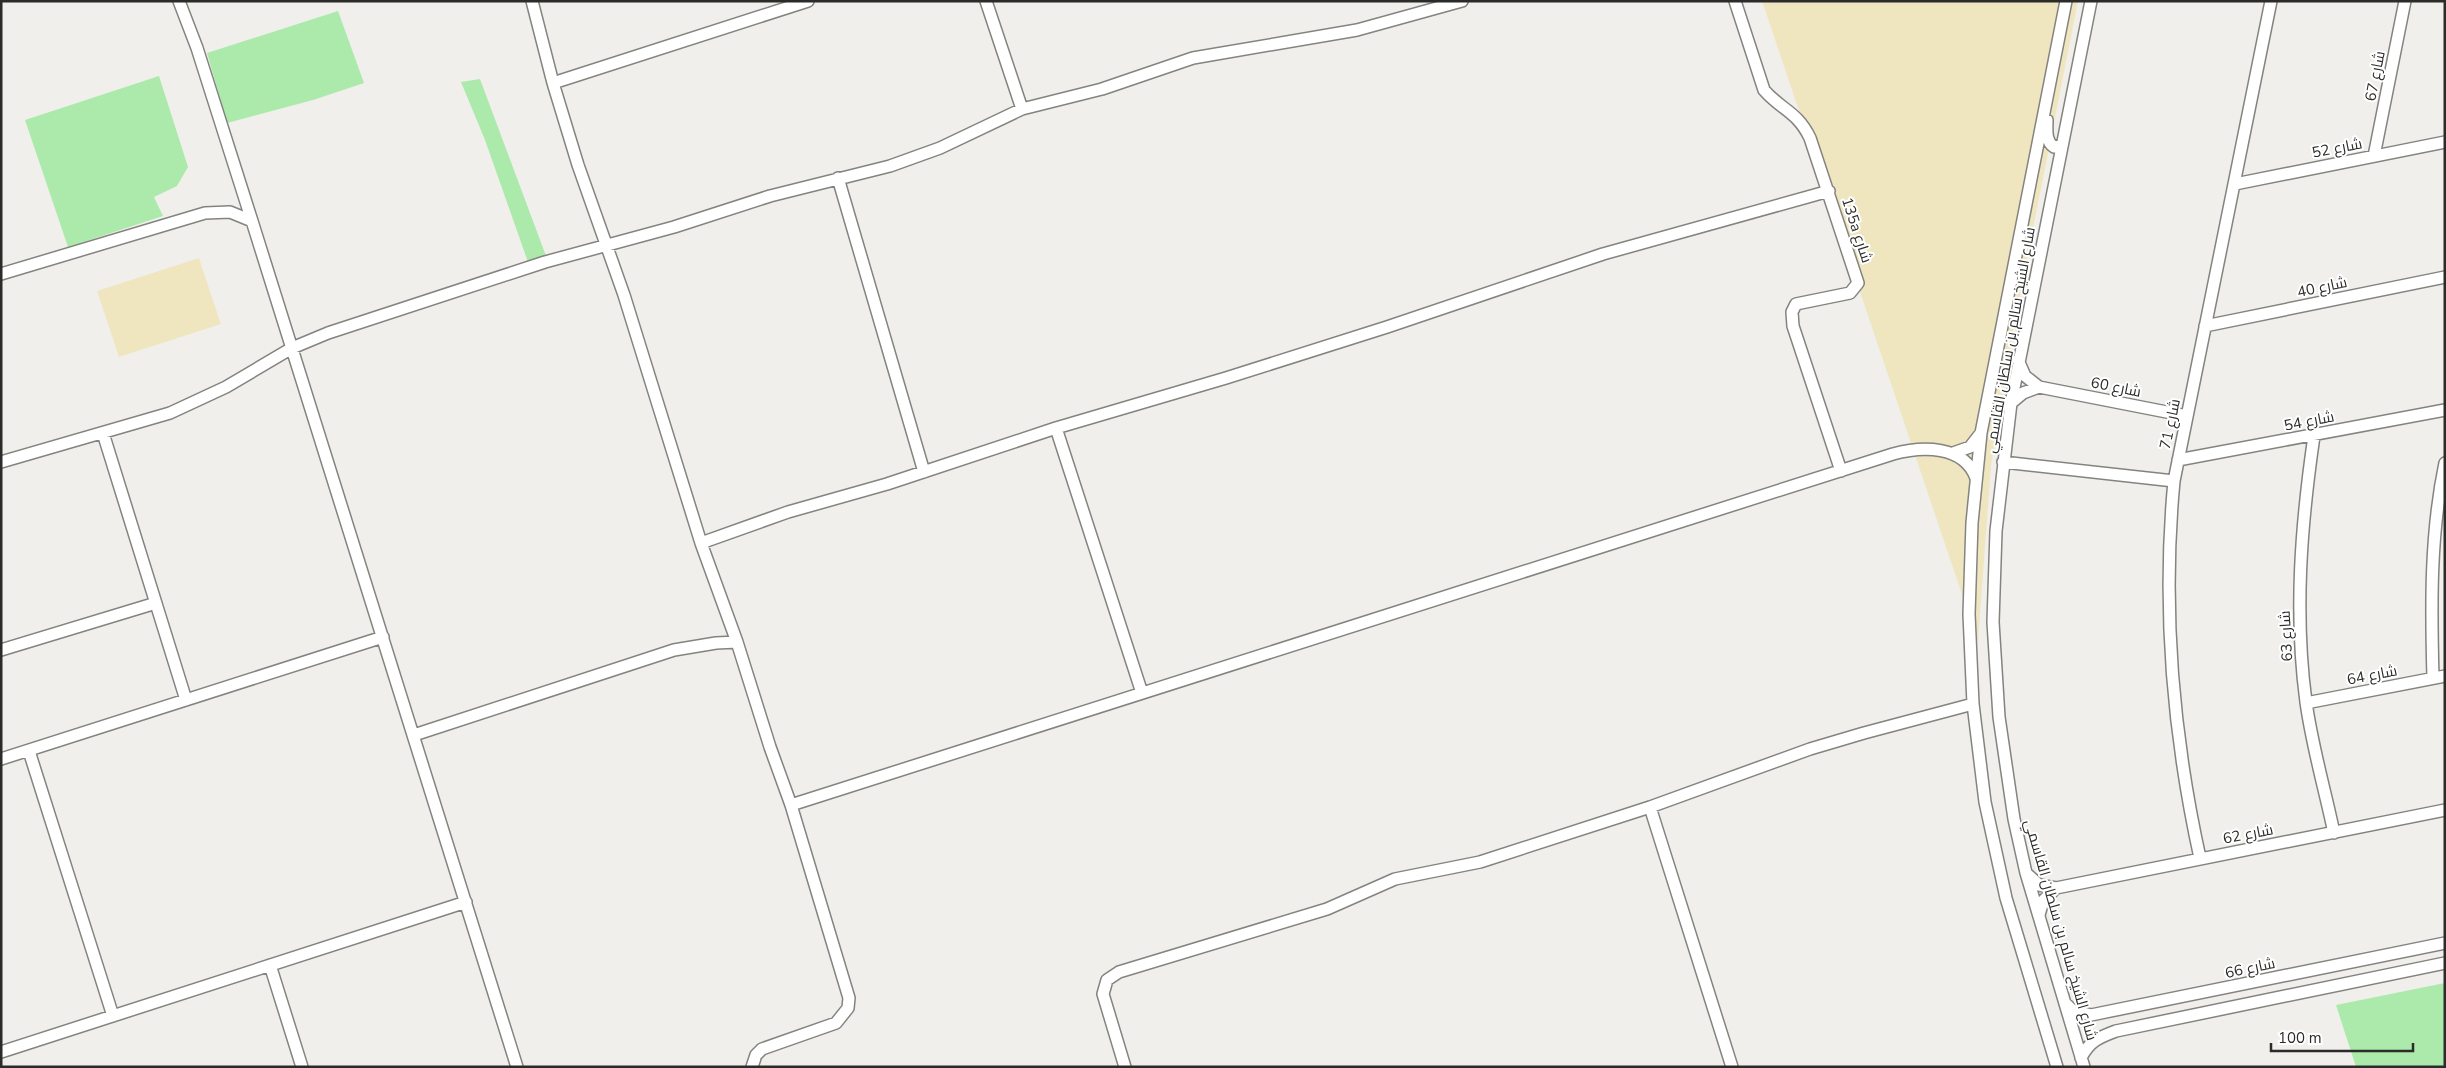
<svg xmlns="http://www.w3.org/2000/svg" width="2446" height="1068" font-family="'Nunito Sans',Cairo,sans-serif">
	<rect width="100%" height="100%" fill="#f0efec"/>
	<path fill="#aceaac" d="M338,11L364,83L313,100L227,123L207,53Z
		M159,76L188,167L177,186L154,197L163,216L68,247L25,120Z
		M480,79L546,256L528,262L485,140L461,82Z
		M2445,983V1067H2356L2336,1005Z"/>
	<path fill="#efe6c0" d="M1762,1H2078L2015,320L1991,466L1978,642Z
		M199,258L221,324L119,357L97,291Z"/>
	<g fill="none" stroke-linecap="round" stroke-linejoin="round">
		<g stroke="#848380" stroke-width="14">
			<path id="minor" d="M179,1L197,48L252,221L517,1067
				M532,1L553,83L578,165L624,295L701,543L737,642L770,747L791,805L849,998L848,1008L836,1023L762,1049L756,1055L752,1067
				M986,1L1022,109
				M1735,1L1764,90C1781,110 1797,111 1810,138L1858,283L1850,293L1796,304L1792,312L1793,326L1841,471
				M553,83L808,1
				M2047,120C2047,129 2045,141 2054,147L2062,146
				M2374,156L2405,1
				M838,178L924,472
				M2235,184L2445,142
				M1,274L205,213L230,212L252,221
				M2205,326L2445,277
				M2018,360L2025,376L2039,387L2187,416
				M2011,403L2023,393L2039,387
				M1056,428L1142,693
				M103,433L186,700
				M2314,436C2301,525 2294,613 2306,702C2312,746 2325,790 2334,833
				M1953,453L1970,447L1981,433
				M2178,460L2445,410
				M1,462L170,413L226,387L292,348L328,333L545,262L674,227L770,196L890,166L940,148L1022,109L1102,89L1193,58L1357,30L1462,1
				M2003,462L2174,481
				M701,543L788,512L887,484L1056,428L1226,378L1387,327L1603,254L1829,191
				M1,650L156,603
				M2433,678C2431,606 2430,534 2445,463
				M2306,703L2445,676
				M414,735L674,650L716,643L737,642
				M29,751L113,1016
				M1,759L383,637
				M791,805L1893,454C1922,446 1964,445 1976,478
				M1650,807L1732,1067
				M2200,858C2173,735 2162,606 2174,481L2271,1
				M2027,874L2039,885L2056,888L2445,810
				M2039,915L2043,901L2056,888
				M270,965L302,1067
				M2065,1003L2072,1010L2091,1015L2445,943
				M1,1052L466,902
				M2081,1058C2089,1041 2100,1037 2116,1031L2445,963
				M1125,1067L1103,994L1107,980L1119,972L1327,909L1395,879L1480,862L1650,807L1810,749L1864,733L1973,704
				M2057,1067L2006,898L1985,802L1973,704L1969,614L1972,523L1981,433L2066,1
				M2084,1067L2026,873L2014,819L1999,717L1993,622L1996,531L2011,403L2091,1"/>
		</g>
		<use href="#minor" stroke="#fff" stroke-width="11"/>
	</g>
	<g text-anchor="middle" dominant-baseline="central" stroke-width="4" stroke-linejoin="round" paint-order="stroke">
		<g font-size="15" fill="#2b2b2a" stroke="#fff">
			<text transform="translate(2375 76) rotate(-79)">شارع 67</text>
			<text transform="translate(2337 148) rotate(-11)">شارع 52</text>
			<text transform="translate(1857 230) rotate(72)">135a شارع</text>
			<text transform="translate(2322 287) rotate(-12)">شارع 40</text>
			<text transform="translate(2010 340) rotate(-80)">شارع الشيخ سالم بن سلطان القاسمي</text>
			<text transform="translate(2116 387) rotate(11)">شارع 60</text>
			<text transform="translate(2309 421) rotate(-11)">شارع 54</text>
			<text transform="translate(2170 424) rotate(-78)">شارع 71</text>
			<text transform="translate(2286 636) rotate(-93)">شارع 63</text>
			<text transform="translate(2372 675) rotate(-11)">شارع 64</text>
			<text transform="translate(2248 834) rotate(-11)">شارع 62</text>
			<text transform="translate(2061 930) rotate(74)">شارع الشيخ سالم بن سلطان القاسمي</text>
			<text transform="translate(2250 968) rotate(-12)">شارع 66</text>
		</g>
	</g>
	<rect width="2446" height="1068" fill="none" stroke="#2b2b2a" stroke-width="5"/>
	<path d="M2271 1043v8h142v-8" fill="none" stroke="#2b2b2a" stroke-width="2.5"/>
	<text x="2278" y="1043" font-size="15" fill="#2b2b2a" stroke="#ffffff" stroke-width="4" paint-order="stroke">100 m</text>
</svg>
